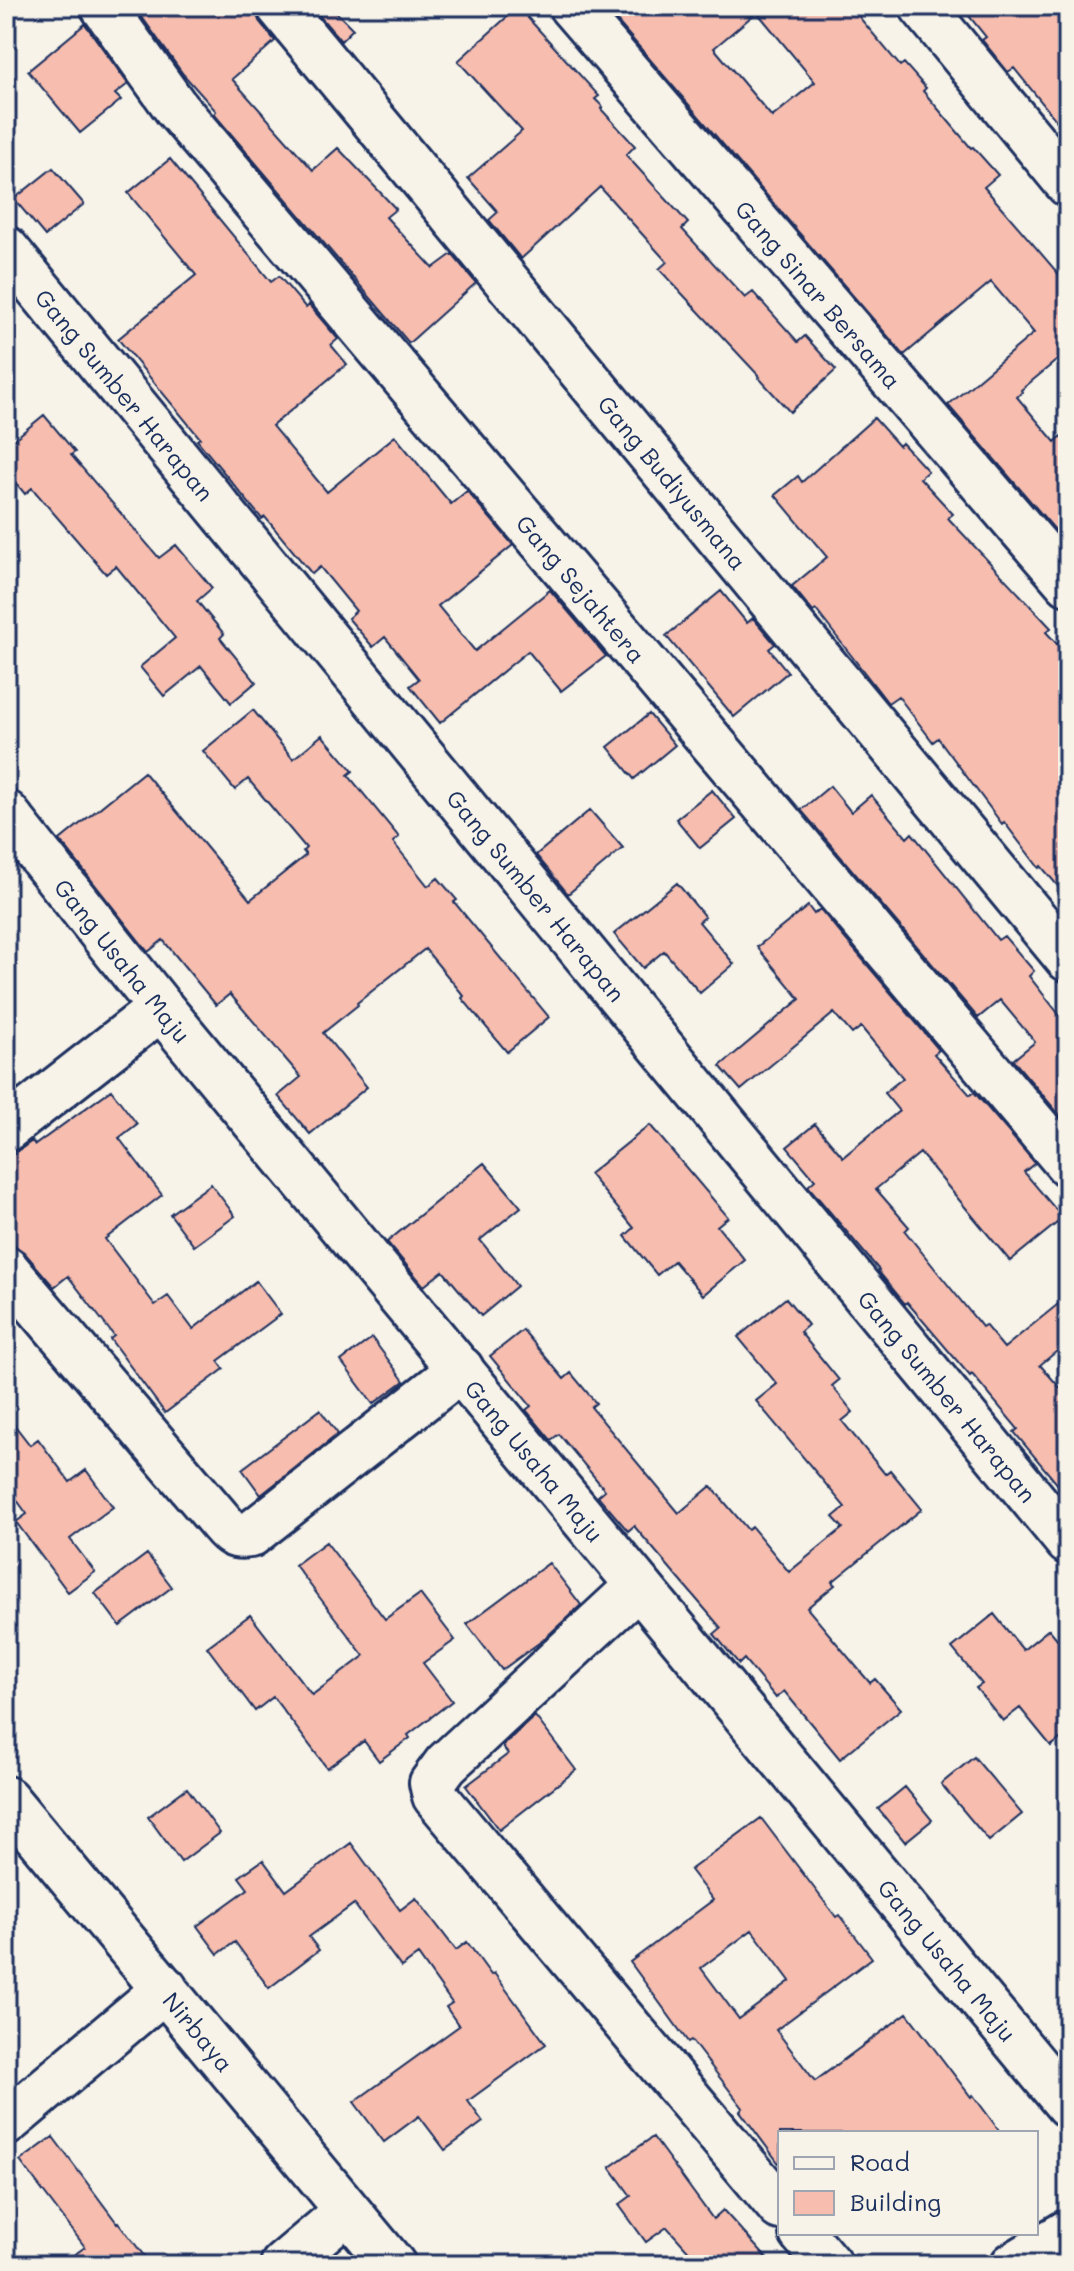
<svg xmlns="http://www.w3.org/2000/svg" width="1074" height="2271" font-family="Mali,sans-serif">
	<rect width="100%" height="100%" fill="#f7f3e8"/>
	<filter id="ink" filterUnits="userSpaceOnUse"><feTurbulence type="fractalNoise" baseFrequency=".0125" numOctaves="2"/><feDisplacementMap in="SourceGraphic" scale="16" xChannelSelector="R" yChannelSelector="G"/><feConvolveMatrix kernelMatrix="1 2 1 2 8 2 1 2 1" color-interpolation-filters="sRGB"/></filter>
	<g filter="url(#ink)">
		<path fill="#f7bdae" stroke="#1b2f5e" stroke-width="2" fill-rule="evenodd" d="M134,6H255L259,21L275,41L232,79L313,170L338,148L396,209L386,217L433,268L452,254L476,283L409,343L214,114L216,111L183,74Z
			M311,6H330L353,29L341,41Z
			M604,6H850L900,66L904,63L926,88L923,91L971,148L973,147L998,175L984,187L1068,285V351L1021,390L1022,392L1017,397L1055,442L1068,430V545L948,405L1034,333L991,282L904,355ZM757,12L815,82L772,117L714,48Z
			M961,6H1059L1068,18V135L1014,68L1008,72L982,40L986,37Z
			M518,7L599,96L595,99L603,107L601,109L635,146L626,155L688,223L682,229L745,298L753,292L798,342L805,336L836,370L790,412L759,378L760,377L659,269L667,262L600,187L521,259L489,220L498,212L468,178L522,131L458,61Z
			M85,24L128,84L115,94L121,100L80,133L28,71Z
			M170,159L271,282L279,276L306,308L309,305L338,339L331,345L347,364L272,426L327,492L395,436L451,504L467,491L513,545L438,606L475,651L550,590L606,656L561,691L528,651L440,723L410,686L419,679L385,637L373,647L348,618L356,611L320,567L312,574L265,517L262,519L197,440L200,438L118,339L196,275L128,193Z
			M53,168L84,204L45,236L14,199Z
			M44,415L75,452L71,455L159,558L176,545L212,588L197,601L224,634L220,638L256,682L231,703L201,666L164,696L140,667L175,638L116,566L106,574L32,488L25,494L6,471V446Z
			M874,418L899,446L902,443L928,471L920,478L953,514L948,518L1051,628L1046,632L1068,656V898L1041,866L1039,868L1004,822L1002,824L938,738L933,742L898,696L888,703L816,610L813,612L792,586L827,557L775,495L798,476L802,482Z
			M721,591L747,623L753,618L775,644L769,649L788,672L734,717L666,636Z
			M253,710L293,759L322,735L353,771L348,775L399,837L393,842L428,886L438,878L457,900L454,902L549,1017L507,1052L462,998L464,996L425,949L357,1003L358,1005L323,1033L367,1087L310,1134L278,1096L301,1077L230,994L216,1005L163,940L148,952L60,840L144,772L250,900L306,855L303,851L306,848L248,779L235,790L203,751Z
			M649,714L675,745L634,779L608,747Z
			M830,786L851,812L871,795L907,838L912,833L998,940L1004,936L1034,971L1029,976L1068,1026V1125L1013,1060L1035,1042L1000,1000L978,1018L801,810Z
			M712,790L736,819L700,848L676,819Z
			M590,810L623,848L568,894L536,855Z
			M677,883L705,917L699,922L734,964L700,993L664,951L643,968L614,934Z
			M808,906L814,914L820,909L939,1050L934,1054L970,1095L974,1092L1035,1163L1024,1172L1063,1218L1010,1261L920,1153L876,1189L909,1227L905,1231L940,1275L982,1327L985,1325L1004,1348L1068,1296V1342L1040,1365L1068,1397V1497L1014,1432L1018,1429L972,1374L970,1376L907,1302L905,1304L878,1271L879,1270L808,1186L815,1180L787,1147L815,1124L843,1157L899,1111L884,1093L903,1078L861,1027L852,1034L834,1013L741,1090L720,1066L800,999L757,947Z
			M111,1090L137,1124L119,1138L162,1195L105,1239L155,1305L168,1296L193,1329L256,1281L281,1314L218,1361L224,1369L165,1413L110,1339L114,1336L68,1276L54,1287L24,1252L15,1246L6,1244V1160L32,1141L35,1145Z
			M650,1125L728,1217L717,1226L745,1260L703,1295L674,1261L657,1275L625,1236L634,1228L589,1174Z
			M484,1163L521,1207L480,1240L517,1286L481,1316L443,1271L424,1286L387,1242Z
			M211,1184L235,1216L194,1246L170,1214Z
			M786,1298L808,1325L800,1332L839,1380L832,1386L853,1412L842,1421L885,1474L890,1470L922,1509L832,1582L835,1585L807,1608L870,1683L875,1679L901,1709L840,1759L784,1691L776,1698L744,1659L739,1664L714,1634L721,1628L634,1526L628,1531L598,1496L605,1490L559,1434L551,1440L526,1410L531,1406L490,1356L523,1330L564,1379L571,1373L596,1403L591,1407L679,1513L711,1486L748,1530L752,1527L789,1572L843,1528L833,1517L845,1507L756,1401L777,1384L738,1337Z
			M372,1338L404,1381L373,1404L341,1361Z
			M320,1410L338,1434L261,1495L242,1469Z
			M6,1414L30,1445L38,1439L70,1482L86,1470L113,1507L70,1539L95,1572L68,1592L16,1522L27,1514L6,1485Z
			M326,1542L385,1619L420,1594L455,1640L423,1663L452,1701L408,1735L410,1738L379,1761L364,1741L327,1768L273,1697L255,1711L207,1647L250,1615L312,1695L364,1656L295,1565Z
			M147,1554L172,1587L120,1626L95,1593Z
			M549,1563L581,1605L543,1640L502,1670L467,1624Z
			M994,1614L1023,1650L1049,1629L1068,1652V1733L1051,1746L1020,1708L1003,1721L976,1688L982,1684L952,1648Z
			M535,1716L576,1770L499,1830L466,1786L508,1754L502,1746Z
			M974,1757L1022,1814L989,1841L941,1784Z
			M905,1787L932,1820L905,1842L878,1809Z
			M187,1788L220,1833L181,1862L148,1817Z
			M761,1818L836,1917L839,1915L872,1958L776,2030L815,2081L907,2013L971,2097L973,2095L1001,2133H780V2165L740,2111L743,2108L691,2040L688,2042L630,1962L713,1900L690,1870ZM752,1930L790,1981L739,2019L701,1968Z
			M351,1843L400,1910L416,1898L456,1950L467,1942L491,1975L494,1973L546,2044L468,2101L483,2122L445,2150L419,2116L384,2142L354,2102L459,2026L446,2007L452,2003L418,1955L401,1967L354,1904L309,1937L319,1950L269,1988L235,1942L218,1954L197,1926L248,1889L239,1877L263,1860L286,1891Z
			M53,2137L117,2223L118,2222L151,2265H60L85,2247L20,2161Z
			M653,2137L713,2219L723,2210L773,2265H701L667,2227L646,2242L619,2205L631,2196L610,2167Z"/>
		<g fill="none" stroke-linecap="round" stroke-linejoin="round">
			<g stroke="#1b2f5e" stroke-width="50">
				<g id="minor">
					<path id="s1" d="M103,6L176,108L1068,1164"/>
					<path id="s2" d="M279,6L1068,959"/>
					<path id="s3" d="M571,6L1068,583"/>
					<path d="M922,6L1068,184"/>
					<path id="s4" d="M6,249L1068,1542"/>
					<path id="s5" d="M6,813L161,1008L1068,2105"/>
					<path d="M6,1129L161,1008"/>
					<path d="M6,1269L220,1521C230,1533 233,1538 250,1535L461,1369"/>
					<path d="M638,1586L446,1764L432,1783L435,1796L780,2207"/>
					<path id="s6" d="M6,1799L393,2265"/>
					<path d="M6,2123L165,1989"/>
					<path d="M802,2233L829,2265"/>
					<path d="M283,2265L347,2211"/>
					<path d="M1013,2265L1068,2232"/>
				</g>
			</g>
			<use href="#minor" stroke="#f7f3e8" stroke-width="44"/>
		</g>
	</g>
	<g text-anchor="middle" dominant-baseline="central" stroke-width="8" stroke-linejoin="round" paint-order="stroke">
		<g font-size="24" fill="#1b2f5e" stroke="#f7f3e8">
			<text stroke="none"><textPath href="#s3" startOffset="380">Gang Sinar Bersama</textPath></text>
			<text stroke="none"><textPath href="#s4" startOffset="188">Gang Sumber Harapan</textPath></text>
			<text stroke="none"><textPath href="#s2" startOffset="618">Gang Budiyusmana</textPath></text>
			<text stroke="none"><textPath href="#s1" startOffset="754">Gang Sejahtera</textPath></text>
			<text stroke="none"><textPath href="#s4" startOffset="836">Gang Sumber Harapan</textPath></text>
			<text stroke="none"><textPath href="#s5" startOffset="188">Gang Usaha Maju</textPath></text>
			<text stroke="none"><textPath href="#s4" startOffset="1484">Gang Sumber Harapan</textPath></text>
			<text stroke="none"><textPath href="#s5" startOffset="836">Gang Usaha Maju</textPath></text>
			<text stroke="none"><textPath href="#s5" startOffset="1484">Gang Usaha Maju</textPath></text>
			<text stroke="none"><textPath href="#s6" startOffset="302">Nirbaya</textPath></text>
		</g>
	</g>
	<rect width="1074" height="2271" fill="none" stroke="#f7f3e8" stroke-width="32"/>
	<rect x="16" y="16" width="1042" height="2239" fill="none" stroke="#1b2f5e" stroke-width="3" filter="url(#ink)"/>
	<rect x="778" y="2131" width="260" height="104" fill="#f7f3e8" stroke="#9fa5b1" stroke-width="2"/>
	<rect x="794" y="2157" width="40" height="12" fill="#f7f3e8" stroke="#9fa5b1" stroke-width="2"/>
	<text x="850" y="2171" font-size="24" fill="#1b2f5e">Road</text>
	<rect x="794" y="2191" width="40" height="24" fill="#f7bdae" stroke="#9fa5b1" stroke-width="2"/>
	<text x="850" y="2211" font-size="24" fill="#1b2f5e">Building</text>
</svg>
